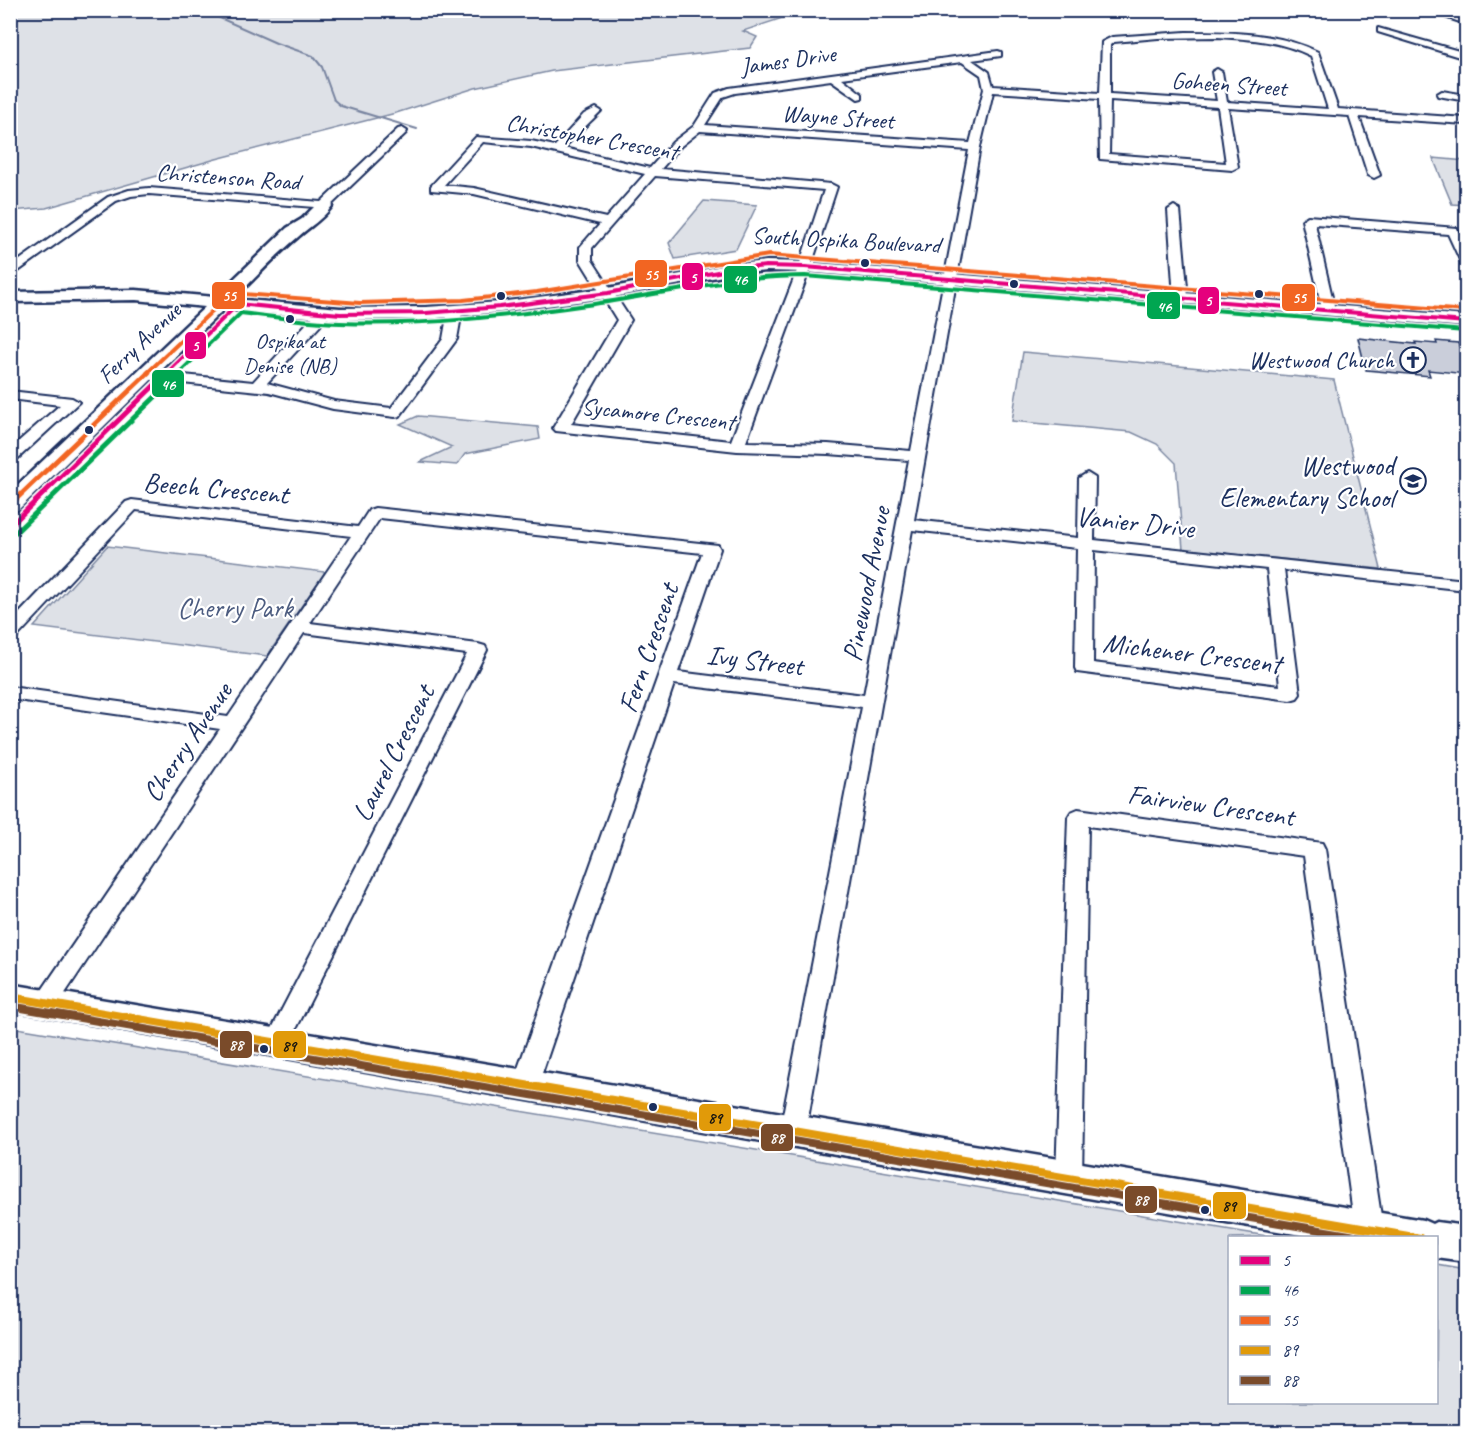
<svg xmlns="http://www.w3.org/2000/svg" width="1477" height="1443" font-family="Caveat,sans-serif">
	<rect width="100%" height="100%" fill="#fff"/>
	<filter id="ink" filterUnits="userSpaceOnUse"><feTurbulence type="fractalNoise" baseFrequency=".0167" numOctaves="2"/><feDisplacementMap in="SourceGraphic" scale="12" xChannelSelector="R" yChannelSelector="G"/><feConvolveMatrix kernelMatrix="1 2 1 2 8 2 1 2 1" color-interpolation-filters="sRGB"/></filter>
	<g filter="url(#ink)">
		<path fill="#dee1e7" stroke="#7c88a2" stroke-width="1.5" d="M11,10H804V11L743,31L757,37L750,48L552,71L475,88L396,113L216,159L46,208L11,211Z
			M1433,158L1466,161V205L1452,204Z
			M704,201L757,205L736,249L675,259L669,243Z
			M1023,352L1334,380L1381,569L1183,549L1176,463L1157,444L1131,432L1012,421Z
			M418,416L538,427L540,439L465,454L457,465L420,462L452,447L400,424Z
			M107,546L325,572L267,656L34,627Z
			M11,1027L804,1158L1273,1237L1230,1238V1402H1436L1437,1265L1466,1270V1432H11Z"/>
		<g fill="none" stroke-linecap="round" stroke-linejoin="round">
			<path stroke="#77839f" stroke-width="2" d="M202,10L276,43L313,56L322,67L334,100L341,106L417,129"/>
		</g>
		<path fill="#caceda" stroke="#1b2f5e" stroke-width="1.5" d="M1358,338L1416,344L1415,342L1437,344L1436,341L1458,343L1459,346H1467V374L1428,370L1430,376L1366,370Z"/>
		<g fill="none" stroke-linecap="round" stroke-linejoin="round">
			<g stroke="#1b2f5e" stroke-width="4">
				<path id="street" d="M1446,10H1455L1453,14L1466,18V24L1445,17Z
					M1378,28L1466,53V59L1378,32Z
					M1186,32C1231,32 1277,32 1318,52L1338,109L1466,118V124L1359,117L1380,175L1374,178L1368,175L1349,116L1228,108L1238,167L1232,170L1100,159L1099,99L993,92L980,147L914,520L1078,538L1079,478L1087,473L1095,478L1094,540L1466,580V590L1284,570L1300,694L1297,698L1290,700L1077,672L1075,668L1077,548L912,530L806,1130L802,1138L793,1141L784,1138L780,1130L862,707L674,684L538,1085L534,1093L525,1096L516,1093L512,1085L702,553L380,518L310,623L478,644L485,646L487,650L286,1049L277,1052L268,1049L265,1042L467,654L304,633L54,1010L46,1013L38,1010L34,1003L38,996L220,729L10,699V687L228,717L351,536L136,510L16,638L10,640V623L126,502L132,500L358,527L369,510L375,508L718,545L720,549L678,672L864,695L909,460L828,454L737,451L556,431L553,428L617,320L580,260V247L600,224L474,194L431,190V186L476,137L531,141L555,146L584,114L596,108L601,111C589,123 576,135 564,148L650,168L673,142L694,126L715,93L729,88L998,51L1001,52V56L972,60L989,72L993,86L1100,93L1102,42L1112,37ZM1217,37C1250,39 1281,41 1311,56L1328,109L1227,102L1222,72L1217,69L1212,72L1217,101L1110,94V45L1114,42L1158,38ZM962,62L981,75L984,89L970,143L705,125L723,97L735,93L831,80L858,99L862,98V94L842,78ZM1110,100L1218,107L1226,163L1109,154ZM700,131L969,150L911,451L828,444L746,442L812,263L837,187L831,184L661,169L681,146ZM483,142L531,147L645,174L606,218L474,188L444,185ZM655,176L824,190L800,263L731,441L571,424L631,320L592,260V248ZM1094,550L1267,569L1280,686L1093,663Z
					M1442,91L1466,95V101L1438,96L1437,94Z
					M402,128L407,131L406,133L328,208L149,194L131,196L116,201L10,277V267L108,197L129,190L149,188L321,202L398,129Z
					M1174,206L1180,210L1188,298L1181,302L1174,298L1168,210Z
					M1308,216L1457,228L1466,247V264L1460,260L1448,234L1315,224L1335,310L1333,313H1323L1302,220Z
					M455,307L462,311L457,339L400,416L395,417L333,409L269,392L144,379L137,375L144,371L253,382L319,310H329L331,313L329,316L267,383L334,401L391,408L443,339L448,311Z
					M10,391L72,398L79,402L15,461L10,463V449L60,405L10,399Z
					M1078,809L1322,843L1325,849L1383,1229L1379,1238H1359L1355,1229L1304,856L1088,826L1082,1178L1078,1186L1069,1190L1060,1186L1056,1178L1068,817L1071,812Z"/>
			</g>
			<g stroke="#1b2f5e" stroke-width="5">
				<path id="secondary" d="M324,201L330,203L332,206C322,220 310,226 298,237C275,256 255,278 234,299L340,308L426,307L500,302L608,288L728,265L766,261L805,262L1466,316V327L805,272L766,271L728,275L608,298L500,312L426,319L340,320L224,309L18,510L10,512V492L205,307L136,300L10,302V292L136,290L215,297L287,228L302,219L318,203Z
					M10,984L1423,1220L1432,1224L1436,1222L1466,1226V1262L1436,1258V1238H1318L10,1010Z"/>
			</g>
			<use href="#street" fill="#fff" fill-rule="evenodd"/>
			<use href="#secondary" fill="#fff" fill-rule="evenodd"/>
			<g stroke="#fff" stroke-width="7">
				<path id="bus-1-far1" d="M167,373L238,304L340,314L426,313L500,307L608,293L728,270L766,266L805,267L1466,322"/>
			</g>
			<g stroke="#fff" stroke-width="9">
				<path id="bus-1" d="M10,526L168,372"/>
			</g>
			<g stroke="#fff" stroke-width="7">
				<path id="bus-2-far1" d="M179,373L241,313C274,317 307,322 340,323C425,326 510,316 594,304C664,294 733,276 805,276L1465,331"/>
			</g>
			<g stroke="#fff" stroke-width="9">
				<path id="bus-2" d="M16,532L181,372"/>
			</g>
			<g stroke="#fff" stroke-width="7">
				<path id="bus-3-far1" d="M147,373L231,293L360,303L463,300L537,292L769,255L1466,311"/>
			</g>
			<g stroke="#fff" stroke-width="9">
				<path id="bus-3" d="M10,505L149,372"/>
			</g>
			<g stroke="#fff" stroke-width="13">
				<path id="bus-4" d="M10,997L1420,1238"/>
			</g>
			<g stroke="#fff" stroke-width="13">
				<path id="bus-5" d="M10,1006L1367,1238"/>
			</g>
			<use href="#bus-1-far1" stroke="#e5007d" stroke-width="4"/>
			<use href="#bus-1" stroke="#e5007d" stroke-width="5"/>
			<use href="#bus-2-far1" stroke="#00a651" stroke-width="4"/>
			<use href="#bus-2" stroke="#00a651" stroke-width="5"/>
			<use href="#bus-3-far1" stroke="#f26522" stroke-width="4"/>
			<use href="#bus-3" stroke="#f26522" stroke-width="5"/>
			<use href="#bus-4" stroke="#e19a09" stroke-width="8"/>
			<use href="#bus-5" stroke="#7a4b2a" stroke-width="8"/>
		</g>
	</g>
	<defs>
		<g id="church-ring" transform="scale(1.35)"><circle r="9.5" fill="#fff" stroke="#1b2f5e" stroke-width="1.5"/><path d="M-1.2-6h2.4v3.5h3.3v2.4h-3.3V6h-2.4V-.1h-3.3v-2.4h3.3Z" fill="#1b2f5e"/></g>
		<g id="school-ring" transform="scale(1.35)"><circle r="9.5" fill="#fff" stroke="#1b2f5e" stroke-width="1.5"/><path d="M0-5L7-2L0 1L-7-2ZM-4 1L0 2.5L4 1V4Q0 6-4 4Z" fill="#1b2f5e"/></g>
	</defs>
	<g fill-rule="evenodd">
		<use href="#church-ring" x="1413" y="360"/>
		<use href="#school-ring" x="1413" y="481"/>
	</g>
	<g fill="#1b2f5e" stroke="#fff" stroke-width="2">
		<circle cx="865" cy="263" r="5"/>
		<circle cx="1014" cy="284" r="5"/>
		<circle cx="1259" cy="294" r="5"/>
		<circle cx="501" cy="296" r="5"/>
		<circle cx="290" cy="319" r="5"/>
		<circle cx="89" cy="430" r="5"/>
		<circle cx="264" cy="1049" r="5"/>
		<circle cx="653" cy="1107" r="5"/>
		<circle cx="1205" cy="1210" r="5"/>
	</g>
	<g text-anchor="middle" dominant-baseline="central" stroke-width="4.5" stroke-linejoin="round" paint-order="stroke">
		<g font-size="22" fill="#1b2f5e" stroke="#fff">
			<text x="290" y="341">Ospika at<tspan x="290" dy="25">Denise (NB)</tspan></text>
		</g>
		<g font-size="24" fill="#1b2f5e" stroke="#fff">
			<text transform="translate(788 60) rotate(-8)">James Drive</text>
			<text transform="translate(1229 84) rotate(4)">Goheen Street</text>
			<text transform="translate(838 117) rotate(4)">Wayne Street</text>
			<text transform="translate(592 137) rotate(10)">Christopher Crescent</text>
			<text transform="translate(228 177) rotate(4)">Christenson Road</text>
			<text transform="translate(846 240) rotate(3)">South Ospika Boulevard</text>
			<text transform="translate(139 343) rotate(-44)">Ferry Avenue</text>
			<text transform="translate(658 414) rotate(6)">Sycamore Crescent</text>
		</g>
		<g font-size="24" fill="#1b2f5e" stroke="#fff" text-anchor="end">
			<text x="1394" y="360">Westwood Church</text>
		</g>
		<g font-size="28" fill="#1b2f5e" stroke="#fff" text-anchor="end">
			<text x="1394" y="465">Westwood<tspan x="1394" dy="32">Elementary School</tspan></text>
		</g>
		<g font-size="28" fill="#1b2f5e" stroke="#fff">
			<text transform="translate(216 488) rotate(5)">Beech Crescent</text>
			<text transform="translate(1135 522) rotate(6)">Vanier Drive</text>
			<text transform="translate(866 584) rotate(-79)">Pinewood Avenue</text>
			<text transform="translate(648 648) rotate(-71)">Fern Crescent</text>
			<text transform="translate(1192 653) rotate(7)">Michener Crescent</text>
			<text transform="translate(755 660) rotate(7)">Ivy Street</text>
			<text transform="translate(187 742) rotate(-56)">Cherry Avenue</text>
			<text transform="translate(393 753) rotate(-63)">Laurel Crescent</text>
			<text transform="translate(1211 805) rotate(8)">Fairview Crescent</text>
		</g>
		<g font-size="28" fill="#4c5c80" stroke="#fff">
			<text x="235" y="607">Cherry Park</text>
		</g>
	</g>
	<g stroke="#fff" stroke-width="2">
		<rect x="634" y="259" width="34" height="29" rx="6" fill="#f26522"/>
		<rect x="681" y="262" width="23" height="29" rx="6" fill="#e5007d"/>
		<rect x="723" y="265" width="35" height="29" rx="6" fill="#00a651"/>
		<rect x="211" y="281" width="35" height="29" rx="6" fill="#f26522"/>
		<rect x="1281" y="283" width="35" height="29" rx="6" fill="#f26522"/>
		<rect x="1197" y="286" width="23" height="29" rx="6" fill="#e5007d"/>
		<rect x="1146" y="291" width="35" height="29" rx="6" fill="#00a651"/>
		<rect x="184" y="331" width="23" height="29" rx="6" fill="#e5007d"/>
		<rect x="151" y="369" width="34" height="29" rx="6" fill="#00a651"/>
		<rect x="219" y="1030" width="34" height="29" rx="6" fill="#7a4b2a"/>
		<rect x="272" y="1030" width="35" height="29" rx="6" fill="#e19a09"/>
		<rect x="698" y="1103" width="34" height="29" rx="6" fill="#e19a09"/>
		<rect x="760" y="1123" width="34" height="29" rx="6" fill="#7a4b2a"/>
		<rect x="1124" y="1185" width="34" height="29" rx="6" fill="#7a4b2a"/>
		<rect x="1212" y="1191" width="35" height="29" rx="6" fill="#e19a09"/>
	</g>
	<g font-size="16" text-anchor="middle" font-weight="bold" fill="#fff">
		<text x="651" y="280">55</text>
		<text x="693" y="283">5</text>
		<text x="740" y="285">46</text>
		<text x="229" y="301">55</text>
		<text x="1299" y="303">55</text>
		<text x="1208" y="306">5</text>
		<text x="1164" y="312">46</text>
		<text x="195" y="351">5</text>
		<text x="168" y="390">46</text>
		<text x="236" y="1050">88</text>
		<text x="777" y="1143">88</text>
		<text x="1141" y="1205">88</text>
	</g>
	<g font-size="16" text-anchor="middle" font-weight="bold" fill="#111">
		<text x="289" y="1051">89</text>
		<text x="715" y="1123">89</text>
		<text x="1229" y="1211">89</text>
	</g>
	<rect width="1477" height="1443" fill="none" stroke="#fff" stroke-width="36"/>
	<rect x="18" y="18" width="1441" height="1407" fill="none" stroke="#1b2f5e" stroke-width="2" filter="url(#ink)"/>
	<rect x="1228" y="1236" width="210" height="168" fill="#ffffff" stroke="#a4acbf" stroke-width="1.5"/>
	<rect x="1240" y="1256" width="30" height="9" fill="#e5007d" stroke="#a4acbf" stroke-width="1.5"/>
	<text x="1282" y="1266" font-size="18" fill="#1b2f5e">5</text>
	<rect x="1240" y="1286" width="30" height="9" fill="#00a651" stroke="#a4acbf" stroke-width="1.5"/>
	<text x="1282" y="1296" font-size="18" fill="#1b2f5e">46</text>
	<rect x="1240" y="1316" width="30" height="9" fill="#f26522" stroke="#a4acbf" stroke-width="1.5"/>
	<text x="1282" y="1326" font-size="18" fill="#1b2f5e">55</text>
	<rect x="1240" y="1346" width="30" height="9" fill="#e19a09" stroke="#a4acbf" stroke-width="1.5"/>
	<text x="1282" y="1356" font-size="18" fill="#1b2f5e">89</text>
	<rect x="1240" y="1376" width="30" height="9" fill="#7a4b2a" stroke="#a4acbf" stroke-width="1.5"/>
	<text x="1282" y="1386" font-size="18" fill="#1b2f5e">88</text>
</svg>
